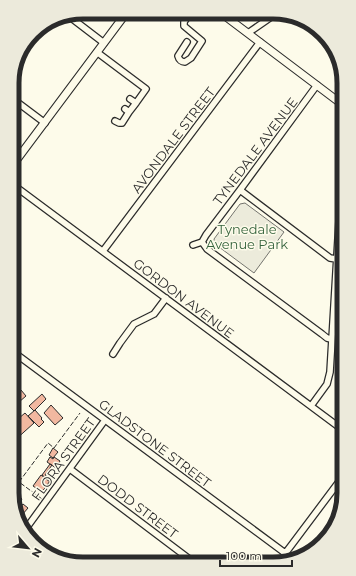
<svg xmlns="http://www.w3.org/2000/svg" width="356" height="576" font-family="Montserrat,sans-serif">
	<rect width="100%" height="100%" fill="#fdfbea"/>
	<path fill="#ecebdb" stroke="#74746e" d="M245,203L284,232L254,273L215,244L214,239L240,204Z"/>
	<path fill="#f2b8a0" stroke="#2b2b2b" d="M21,390L26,396L12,408V398Z
		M42,394L46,399L34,411L29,406Z
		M51,405L63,418L55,425L44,413Z
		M35,410L42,418L41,419L44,422L39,427L28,416Z
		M25,413L34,423L14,441L12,439V424Z
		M53,448L58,452L53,458L49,455Z
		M50,457L53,459L54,457L60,461L56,468L47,462Z
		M50,464L52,465L45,475L53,481L43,494L42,492L50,481L42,475Z
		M41,475L50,482L42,492L33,486Z
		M18,495L22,499L18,505L14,502L13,499Z
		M23,504L28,508L22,515L17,511Z"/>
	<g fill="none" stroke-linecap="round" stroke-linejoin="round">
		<g stroke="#2b2b2b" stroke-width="8">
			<path id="minor" d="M70,17L104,43
				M248,33L277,13
				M187,42L178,56C179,60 182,62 185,62L191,58L202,41L184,26V22L190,13
				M98,53L146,89L136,103L130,99
				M13,99L45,123
				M125,109L129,112L136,103
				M115,121L119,123H122L129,112
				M12,184L343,430
				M240,190L330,258L336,259
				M202,242L207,249L322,334L327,338L331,339
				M193,245L202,242L206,235L240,190L317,85
				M103,251L260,42
				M12,351L285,553
				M113,354L120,343L134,324L154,314L166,298
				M311,406L327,384L330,372L340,205
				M70,469L192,561
				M25,530L105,420
				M37,545L44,551
				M281,559L344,475"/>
		</g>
		<g stroke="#2b2b2b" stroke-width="9">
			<path id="major" d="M221,13L339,102
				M12,166L127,12"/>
		</g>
		<use href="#minor" stroke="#fdfbea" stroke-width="5.5"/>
		<use href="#major" stroke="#fdfbea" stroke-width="7"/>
		<path stroke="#2b2b2b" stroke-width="1" stroke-dasharray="5 2" stroke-linecap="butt" d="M19,482L48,443L54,448L80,413
			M12,492L19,482L42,499"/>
	</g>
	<g text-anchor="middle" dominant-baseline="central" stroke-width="3" stroke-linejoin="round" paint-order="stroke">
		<g font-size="13" fill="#2b2b2b" stroke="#fdfbea">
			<text transform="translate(173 140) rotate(-53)">AVONDALE STREET</text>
			<text transform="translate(255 151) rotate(-53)">TYNEDALE AVENUE</text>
			<text transform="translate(184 298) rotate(37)">GORDON AVENUE</text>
			<text transform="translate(155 443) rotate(37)">GLADSTONE STREET</text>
			<text transform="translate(63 459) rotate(-54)">FLORA STREET</text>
			<text transform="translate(138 506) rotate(37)">DODD STREET</text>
		</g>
		<g font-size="13" fill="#34623c" stroke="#fdfbea">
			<text x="247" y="229">Tynedale<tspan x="247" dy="15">Avenue Park</tspan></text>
		</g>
	</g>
	<path d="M0 0H356V576H0ZM83 19H273A64 64 0 0 1 337 83V493A64 64 0 0 1 273 557H83A64 64 0 0 1 19 493V83A64 64 0 0 1 83 19Z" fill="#eceadb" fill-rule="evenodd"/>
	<path fill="none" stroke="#2b2b2b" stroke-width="5" d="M83 19H273A64 64 0 0 1 337 83V493A64 64 0 0 1 273 557H83A64 64 0 0 1 19 493V83A64 64 0 0 1 83 19Z"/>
	<g transform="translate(28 548) rotate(118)" stroke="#fdfbea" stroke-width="3" paint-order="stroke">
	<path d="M0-3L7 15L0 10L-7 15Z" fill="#2b2b2b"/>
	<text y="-6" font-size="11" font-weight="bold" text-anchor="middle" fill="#2b2b2b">N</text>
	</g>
	<path d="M220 560v6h72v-6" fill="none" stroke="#2b2b2b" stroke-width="2"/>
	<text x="226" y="560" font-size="12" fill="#2b2b2b" stroke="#fdfbea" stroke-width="3" paint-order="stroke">100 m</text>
</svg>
